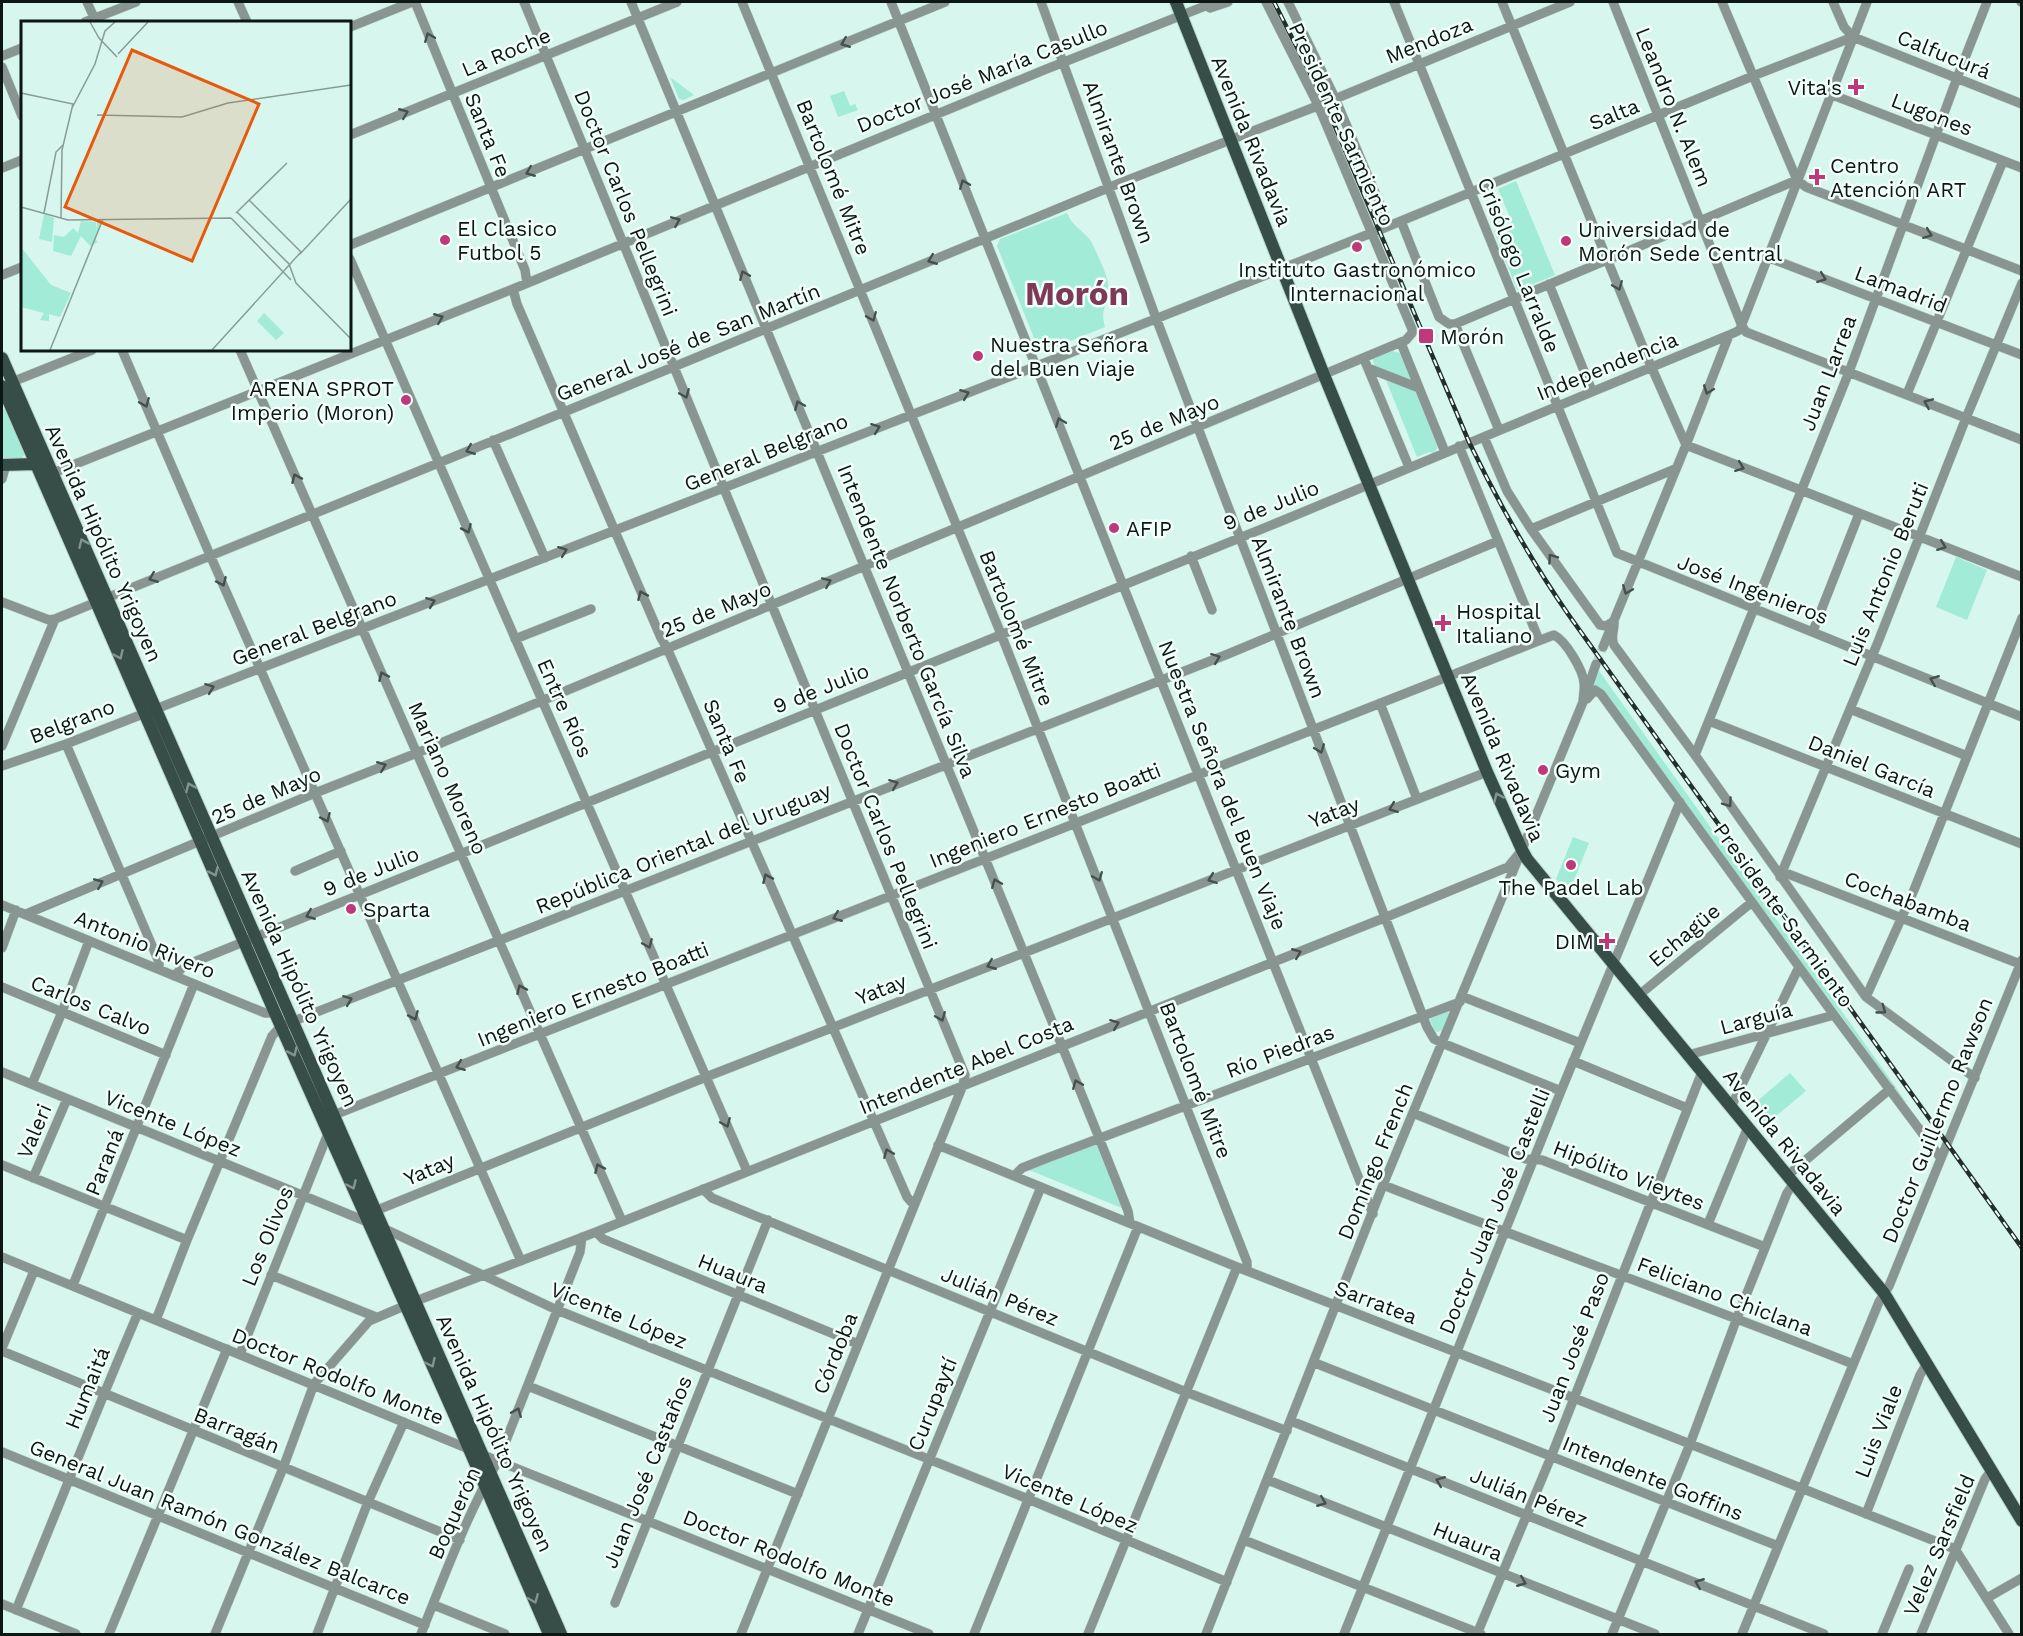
<svg xmlns="http://www.w3.org/2000/svg" width="2023" height="1636" font-family="'Work Sans',sans-serif">
	<rect width="100%" height="100%" fill="#d7f6ed"/>
	<path fill="#a1ebd7" d="M670,77L694,95L684,100L679,99Z
		M844,91L850,106L855,104L858,110L838,117L830,96Z
		M1516,181L1555,275L1519,290H1517L1494,231L1512,222L1498,189Z
		M1067,213C1072,227 1085,231 1092,243C1098,257 1108,274 1109,290C1110,306 1099,306 1105,327L1040,353L997,246L1000,239Z
		M1392,351L1400,353L1402,355L1439,446L1434,453L1429,452L1417,457L1382,370C1377,368 1373,365 1373,359Z
		M2,409L6,410L25,454L21,459L2,460Z
		M1956,557L1987,570L1967,620L1936,607Z
		M1597,668L1895,1086L1906,1102L1905,1103L1602,691L1593,683Z
		M1573,837L1589,843L1568,895L1556,879Z
		M1447,1011L1451,1013L1445,1030L1437,1032L1434,1030L1430,1019Z
		M1790,1073L1806,1091L1762,1128L1747,1110Z
		M1096,1143L1124,1209L1027,1169Z"/>
	<g fill="none" stroke-linecap="round" stroke-linejoin="round">
		<path stroke="#b9d5cc" stroke-width="9" stroke-dasharray="9 4.5" stroke-linecap="butt" d="M1596,664L1603,647"/>
		<g stroke="#b7d2ca" stroke-width="10">
			<path id="minor" d="M87,2L96,22
				M238,2L247,22
				M415,2L525,270L527,283
				M524,2L965,1075L963,1085L741,1634
				M631,2C732,244 832,487 932,730C998,890 1065,1050 1128,1211L1130,1223
				M742,2L1001,634L1247,1262V1271
				M891,2L1373,1214
				M1041,2L1156,318L1427,1027L1434,1039L1442,1043L1561,1091
				M1288,2L1335,98L1389,226
				M1394,2L1617,553L2022,717
				M1502,2L1647,357L1686,445L2022,577
				M1613,2L1742,326L1746,332L2022,440
				M1722,2L1797,180L1806,187L2022,271
				M1833,2L1844,27L1853,37L2022,104
				M2021,2H2022
				M1210,8L1228,2
				M85,22L136,2
				M350,27L412,2
				M2,56L22,48
				M2,67L22,116
				M1830,94L2022,168
				M350,135L677,2
				M2,168L22,160
				M1401,221L1439,317L1449,324H1455
				M350,245L945,2
				M1767,257L2022,355
				M350,259L747,1171
				M2,275L22,267
				M1549,284L1592,391
				M513,289L517,304L661,638L667,648L907,1197L914,1205
				M1455,324L1797,180
				M1455,324L1499,430
				M1742,324L1867,2
				M1401,343L1445,452
				M122,350L210,555L521,1261
				M240,350L622,1221
				M1364,359L1409,467
				M1368,368L1419,388
				M12,382L92,350
				M1907,394L2003,161
				M1484,437L1507,491L1531,529L1600,625L1606,626L1614,621
				M493,440L545,558
				M1459,446L1539,640
				M53,473L513,289L1044,70L1215,2
				M2,479L6,465
				M1531,529L1675,469
				M1191,556L1212,610
				M2,602L49,620L55,619L564,412L1115,185L1325,103L1570,2
				M1614,621C1615,630 1610,636 1614,645L1695,755L1866,997L1975,1078
				M1813,631L1859,514
				M515,639L591,609
				M1603,647L1686,445L1729,335
				M1587,699L1595,690L1601,694L1834,1015L1940,1157
				M1380,703L1417,799
				M1850,709L1967,756
				M1709,721L2022,844
				M66,744L159,962V969
				M2,746L55,619
				M1695,755L1849,372L1957,78L1987,2
				M2,766L66,744L261,668L1037,366L1384,228L1753,76L1853,37
				M295,871L341,851
				M1783,872L2020,964
				M1780,877L1878,642L1966,418L2022,283
				M2,905L265,1013H275
				M26,914L315,793L417,753L1406,340L1412,333V329L1318,105L1266,2
				M2,948L16,910
				M174,976L184,966L1279,522L1729,335L1738,331L1742,326
				M2,987L166,1055
				M1639,995L1752,902
				M1461,996L1580,1043
				M1866,997L1914,890L2022,618
				M1688,1055L1834,1015
				M1573,1061L1687,1108
				M2,1072L370,1223
				M32,1084L62,1012L89,941
				M1731,1107L1799,967
				M1413,1113L1526,1159L1542,1160L1765,1247
				M938,1145L1237,1267L1574,1398L1955,1549L2009,1634
				M2,1165L187,1240
				M1788,1175L1890,1089
				M1014,1176L1022,1168L1050,1157L1460,1002
				M33,1178L67,1099
				M1383,1185C1539,1246 1697,1302 1853,1364
				M703,1189L712,1198L1186,1392L1287,1431
				M370,1213L706,1077L1487,772
				M1708,1224L1748,1127
				M383,1228L557,1310L1028,1499L1227,1582
				M596,1232L603,1239L858,1344
				M2,1257L498,1461L929,1634
				M271,1275L376,1317
				M73,1285L194,984
				M156,1320L187,1240L272,1036L281,1026L1228,654L1498,541
				M2,1348L34,1271
				M2,1351L460,1540
				M240,1354L335,1116L339,1113L1551,636L1554,635C1566,641 1583,670 1584,683C1585,689 1583,696 1583,702
				M1315,1363L1778,1546
				M528,1386L798,1494
				M1291,1421L1824,1634
				M2,1452L425,1625
				M1268,1480L1655,1634
				M1866,1514L1920,1375L1927,1363
				M1244,1540L1481,1634
				M1987,1598L2022,1578
				M615,1603L768,1220
				M2,1604L76,1634
				M434,1605L505,1634
				M16,1610C57,1511 96,1411 138,1313
				M109,1634L227,1349
				M215,1634L283,1468L314,1384L369,1321L416,1301L596,1232L1384,918L1508,867L1522,850
				M317,1634L368,1502L404,1422
				M421,1634C444,1577 467,1514 498,1461L580,1252L582,1237
				M858,1634L1041,1187
				M974,1634L1138,1227
				M1088,1634L1237,1267
				M1206,1634L1383,1185L1583,702L1596,664
				M1344,1634L1561,1091L1680,802
				M1477,1634L1551,1457L1702,1072
				M1612,1634L1690,1444L1737,1318L1787,1193L1794,1183
				M1742,1634L1879,1302L1889,1286L2022,960
				M1882,1634L1909,1569
				M1921,1634L1985,1479L1991,1471"/>
		</g>
		<g stroke="#b7d2ca" stroke-width="14">
			<path id="major" d="M1176,2L1324,375L1487,772L1522,850L1527,859L1884,1293L2022,1521
				M2,358L561,1634
				M2,386L275,1013L454,1414L549,1634
				M2,465L35,464L41,467"/>
		</g>
		<use href="#minor" stroke="#889591" stroke-width="9"/>
		<use href="#major" stroke="#374d47" stroke-width="12"/>
		<g stroke="#222f2b" stroke-width="4.5">
			<path id="rail" d="M1274,2L1325,103L1469,442C1498,502 1530,559 1568,614L2022,1248"/>
		</g>
		<use href="#rail" stroke="#f2fffb" stroke-width="2" stroke-dasharray="7" stroke-linecap="butt"/>
	</g>
	<defs><path id="oneway-chevron" d="M-2-3.5L2.5 0L-2 3.5" fill="none" stroke-width="1.6" stroke-linecap="round" stroke-linejoin="round" transform="scale(1.5)"/></defs>
	<g stroke="#44504c">
		<use href="#oneway-chevron" transform="translate(429 37) rotate(-112)"/>
		<use href="#oneway-chevron" transform="translate(845 43) rotate(158)"/>
		<use href="#oneway-chevron" transform="translate(404 113) rotate(-22)"/>
		<use href="#oneway-chevron" transform="translate(530 172) rotate(158)"/>
		<use href="#oneway-chevron" transform="translate(964 184) rotate(-112)"/>
		<use href="#oneway-chevron" transform="translate(676 221) rotate(-23)"/>
		<use href="#oneway-chevron" transform="translate(1928 234) rotate(21)"/>
		<use href="#oneway-chevron" transform="translate(932 260) rotate(158)"/>
		<use href="#oneway-chevron" transform="translate(744 275) rotate(-113)"/>
		<use href="#oneway-chevron" transform="translate(1822 278) rotate(21)"/>
		<use href="#oneway-chevron" transform="translate(1618 286) rotate(68)"/>
		<use href="#oneway-chevron" transform="translate(872 317) rotate(68)"/>
		<use href="#oneway-chevron" transform="translate(439 318) rotate(-22)"/>
		<use href="#oneway-chevron" transform="translate(1708 390) rotate(111)"/>
		<use href="#oneway-chevron" transform="translate(685 394) rotate(67)"/>
		<use href="#oneway-chevron" transform="translate(965 394) rotate(-21)"/>
		<use href="#oneway-chevron" transform="translate(145 403) rotate(67)"/>
		<use href="#oneway-chevron" transform="translate(1928 403) rotate(-157)"/>
		<use href="#oneway-chevron" transform="translate(799 405) rotate(-113)"/>
		<use href="#oneway-chevron" transform="translate(1060 422) rotate(-112)"/>
		<use href="#oneway-chevron" transform="translate(876 428) rotate(-21)"/>
		<use href="#oneway-chevron" transform="translate(470 450) rotate(158)"/>
		<use href="#oneway-chevron" transform="translate(1740 467) rotate(21)"/>
		<use href="#oneway-chevron" transform="translate(296 478) rotate(-114)"/>
		<use href="#oneway-chevron" transform="translate(467 529) rotate(66)"/>
		<use href="#oneway-chevron" transform="translate(1942 546) rotate(21)"/>
		<use href="#oneway-chevron" transform="translate(563 551) rotate(-21)"/>
		<use href="#oneway-chevron" transform="translate(1552 558) rotate(-125)"/>
		<use href="#oneway-chevron" transform="translate(153 578) rotate(158)"/>
		<use href="#oneway-chevron" transform="translate(222 582) rotate(66)"/>
		<use href="#oneway-chevron" transform="translate(827 582) rotate(-23)"/>
		<use href="#oneway-chevron" transform="translate(1627 590) rotate(112)"/>
		<use href="#oneway-chevron" transform="translate(642 595) rotate(-114)"/>
		<use href="#oneway-chevron" transform="translate(431 602) rotate(-21)"/>
		<use href="#oneway-chevron" transform="translate(1216 658) rotate(-21)"/>
		<use href="#oneway-chevron" transform="translate(383 676) rotate(-114)"/>
		<use href="#oneway-chevron" transform="translate(1934 680) rotate(-158)"/>
		<use href="#oneway-chevron" transform="translate(210 688) rotate(-21)"/>
		<use href="#oneway-chevron" transform="translate(1320 749) rotate(69)"/>
		<use href="#oneway-chevron" transform="translate(382 766) rotate(-22)"/>
		<use href="#oneway-chevron" transform="translate(894 784) rotate(-21)"/>
		<use href="#oneway-chevron" transform="translate(1728 803) rotate(55)"/>
		<use href="#oneway-chevron" transform="translate(1393 808) rotate(159)"/>
		<use href="#oneway-chevron" transform="translate(326 818) rotate(66)"/>
		<use href="#oneway-chevron" transform="translate(1098 877) rotate(68)"/>
		<use href="#oneway-chevron" transform="translate(767 878) rotate(-114)"/>
		<use href="#oneway-chevron" transform="translate(1212 879) rotate(159)"/>
		<use href="#oneway-chevron" transform="translate(99 883) rotate(-23)"/>
		<use href="#oneway-chevron" transform="translate(996 883) rotate(-112)"/>
		<use href="#oneway-chevron" transform="translate(310 915) rotate(158)"/>
		<use href="#oneway-chevron" transform="translate(837 917) rotate(158)"/>
		<use href="#oneway-chevron" transform="translate(648 944) rotate(67)"/>
		<use href="#oneway-chevron" transform="translate(1297 953) rotate(-22)"/>
		<use href="#oneway-chevron" transform="translate(991 965) rotate(158)"/>
		<use href="#oneway-chevron" transform="translate(521 989) rotate(-114)"/>
		<use href="#oneway-chevron" transform="translate(348 1000) rotate(-21)"/>
		<use href="#oneway-chevron" transform="translate(1882 1010) rotate(36)"/>
		<use href="#oneway-chevron" transform="translate(414 1016) rotate(66)"/>
		<use href="#oneway-chevron" transform="translate(941 1017) rotate(68)"/>
		<use href="#oneway-chevron" transform="translate(1115 1024) rotate(-21)"/>
		<use href="#oneway-chevron" transform="translate(460 1066) rotate(159)"/>
		<use href="#oneway-chevron" transform="translate(1077 1084) rotate(-112)"/>
		<use href="#oneway-chevron" transform="translate(726 1123) rotate(67)"/>
		<use href="#oneway-chevron" transform="translate(888 1153) rotate(-113)"/>
		<use href="#oneway-chevron" transform="translate(599 1168) rotate(-114)"/>
		<use href="#oneway-chevron" transform="translate(517 1412) rotate(-68)"/>
		<use href="#oneway-chevron" transform="translate(1440 1481) rotate(-158)"/>
		<use href="#oneway-chevron" transform="translate(1322 1502) rotate(22)"/>
		<use href="#oneway-chevron" transform="translate(1522 1582) rotate(22)"/>
		<use href="#oneway-chevron" transform="translate(1699 1583) rotate(-158)"/>
	</g>
	<g stroke="#82948f">
		<use href="#oneway-chevron" transform="translate(83 543) rotate(-114)"/>
		<use href="#oneway-chevron" transform="translate(119 655) rotate(66)"/>
		<use href="#oneway-chevron" transform="translate(190 787) rotate(-114)"/>
		<use href="#oneway-chevron" transform="translate(1498 797) rotate(-114)"/>
		<use href="#oneway-chevron" transform="translate(214 872) rotate(66)"/>
		<use href="#oneway-chevron" transform="translate(293 1052) rotate(66)"/>
		<use href="#oneway-chevron" transform="translate(352 1185) rotate(66)"/>
		<use href="#oneway-chevron" transform="translate(431 1363) rotate(65)"/>
		<use href="#oneway-chevron" transform="translate(534 1599) rotate(67)"/>
	</g>
	<g fill="#bf3878" stroke="#f2fffb" stroke-width="2">
		<path d="M1853 78h6v6h6v6h-6v6h-6v-6h-6v-6h6z"/>
		<path d="M1814 168h6v6h6v6h-6v6h-6v-6h-6v-6h6z"/>
		<circle cx="445" cy="240" r="6"/>
		<circle cx="1566" cy="241" r="6"/>
		<circle cx="1357" cy="247" r="6"/>
		<rect x="1418" y="328" width="16" height="16" rx="3"/>
		<circle cx="978" cy="356" r="6"/>
		<circle cx="406" cy="400" r="6"/>
		<circle cx="1114" cy="528" r="6"/>
		<path d="M1440 614h6v6h6v6h-6v6h-6v-6h-6v-6h6z"/>
		<circle cx="1543" cy="770" r="6"/>
		<circle cx="1571" cy="865" r="6"/>
		<circle cx="351" cy="909" r="6"/>
		<path d="M1604 932h6v6h6v6h-6v6h-6v-6h-6v-6h6z"/>
	</g>
	<g text-anchor="middle" dominant-baseline="central" stroke-width="5" stroke-linejoin="round" paint-order="stroke">
		<g font-size="21" fill="#0c1714" stroke="#f2fffb">
			<text transform="translate(1429 40) rotate(-22)">Mendoza</text>
			<text transform="translate(506 52) rotate(-23)">La Roche</text>
			<text transform="translate(1944 54) rotate(22)">Calfucurá</text>
			<text transform="translate(982 76) rotate(-22)">Doctor José María Casullo</text>
			<text transform="translate(1674 107) rotate(68)">Leandro N. Alem</text>
			<text transform="translate(1614 114) rotate(-22)">Salta</text>
			<text transform="translate(1932 114) rotate(21)">Lugones</text>
			<text transform="translate(1342 124) rotate(65)">Presidente Sarmiento</text>
			<text transform="translate(488 135) rotate(68)">Santa Fe</text>
			<text transform="translate(1252 141) rotate(68)">Avenida Rivadavia</text>
			<text transform="translate(1119 162) rotate(70)">Almirante Brown</text>
			<text transform="translate(834 177) rotate(68)">Bartolomé Mitre</text>
			<text transform="translate(626 203) rotate(68)">Doctor Carlos Pellegrini</text>
			<text transform="translate(1519 265) rotate(68)">Crisólogo Larralde</text>
			<text transform="translate(1901 289) rotate(21)">Lamadrid</text>
			<text transform="translate(688 342) rotate(-22)">General José de San Martín</text>
			<text transform="translate(1607 366) rotate(-22)">Independencia</text>
			<text transform="translate(1828 373) rotate(-69)">Juan Larrea</text>
			<text transform="translate(1164 422) rotate(-22)">25 de Mayo</text>
			<text transform="translate(766 452) rotate(-22)">General Belgrano</text>
			<text transform="translate(1271 505) rotate(-22)">9 de Julio</text>
			<text transform="translate(104 543) rotate(66)">Avenida Hipólito Yrigoyen</text>
			<text transform="translate(1885 574) rotate(-68)">Luis Antonio Beruti</text>
			<text transform="translate(1753 589) rotate(21)">José Ingenieros</text>
			<text transform="translate(716 609) rotate(-22)">25 de Mayo</text>
			<text transform="translate(1289 617) rotate(69)">Almirante Brown</text>
			<text transform="translate(907 621) rotate(68)">Intendente Norberto García Silva</text>
			<text transform="translate(314 628) rotate(-21)">General Belgrano</text>
			<text transform="translate(1017 628) rotate(68)">Bartolomé Mitre</text>
			<text transform="translate(821 688) rotate(-22)">9 de Julio</text>
			<text transform="translate(565 708) rotate(66)">Entre Ríos</text>
			<text transform="translate(72 721) rotate(-21)">Belgrano</text>
			<text transform="translate(727 741) rotate(67)">Santa Fe</text>
			<text transform="translate(1503 757) rotate(67)">Avenida Rivadavia</text>
			<text transform="translate(1872 766) rotate(22)">Daniel García</text>
			<text transform="translate(448 778) rotate(66)">Mariano Moreno</text>
			<text transform="translate(1223 785) rotate(68)">Nuestra Señora del Buen Viaje</text>
			<text transform="translate(266 795) rotate(-23)">25 de Mayo</text>
			<text transform="translate(1334 812) rotate(-21)">Yatay</text>
			<text transform="translate(1045 815) rotate(-22)">Ingeniero Ernesto Boatti</text>
			<text transform="translate(886 836) rotate(68)">Doctor Carlos Pellegrini</text>
			<text transform="translate(683 848) rotate(-22)">República Oriental del Uruguay</text>
			<text transform="translate(371 871) rotate(-22)">9 de Julio</text>
			<text transform="translate(1908 901) rotate(21)">Cochabamba</text>
			<text transform="translate(1784 915) rotate(54)">Presidente Sarmiento</text>
			<text transform="translate(1684 935) rotate(-40)">Echagüe</text>
			<text transform="translate(145 944) rotate(22)">Antonio Rivero</text>
			<text transform="translate(300 988) rotate(66)">Avenida Hipólito Yrigoyen</text>
			<text transform="translate(881 989) rotate(-21)">Yatay</text>
			<text transform="translate(593 994) rotate(-22)">Ingeniero Ernesto Boatti</text>
			<text transform="translate(91 1005) rotate(22)">Carlos Calvo</text>
			<text transform="translate(1756 1018) rotate(-15)">Larguía</text>
			<text transform="translate(1280 1051) rotate(-21)">Río Piedras</text>
			<text transform="translate(966 1065) rotate(-22)">Intendente Abel Costa</text>
			<text transform="translate(1196 1080) rotate(69)">Bartolomé Mitre</text>
			<text transform="translate(1937 1120) rotate(-68)">Doctor Guillermo Rawson</text>
			<text transform="translate(173 1123) rotate(22)">Vicente López</text>
			<text transform="translate(34 1131) rotate(-67)">Valeri</text>
			<text transform="translate(1785 1142) rotate(51)">Avenida Rivadavia</text>
			<text transform="translate(1375 1161) rotate(-68)">Domingo French</text>
			<text transform="translate(104 1162) rotate(-68)">Paraná</text>
			<text transform="translate(429 1169) rotate(-23)">Yatay</text>
			<text transform="translate(1629 1175) rotate(21)">Hipólito Vieytes</text>
			<text transform="translate(1494 1211) rotate(-68)">Doctor Juan José Castelli</text>
			<text transform="translate(267 1236) rotate(-68)">Los Olivos</text>
			<text transform="translate(733 1273) rotate(22)">Huaura</text>
			<text transform="translate(1000 1296) rotate(22)">Julián Pérez</text>
			<text transform="translate(1725 1296) rotate(21)">Feliciano Chiclana</text>
			<text transform="translate(1376 1302) rotate(21)">Sarratea</text>
			<text transform="translate(619 1315) rotate(22)">Vicente López</text>
			<text transform="translate(1574 1347) rotate(-69)">Juan José Paso</text>
			<text transform="translate(835 1353) rotate(-68)">Córdoba</text>
			<text transform="translate(338 1376) rotate(22)">Doctor Rodolfo Monte</text>
			<text transform="translate(87 1388) rotate(-68)">Humaitá</text>
			<text transform="translate(932 1404) rotate(-68)">Curupaytí</text>
			<text transform="translate(237 1430) rotate(22)">Barragán</text>
			<text transform="translate(1878 1431) rotate(-69)">Luis Viale</text>
			<text transform="translate(495 1433) rotate(66)">Avenida Hipólito Yrigoyen</text>
			<text transform="translate(647 1472) rotate(-68)">Juan José Castaños</text>
			<text transform="translate(1653 1478) rotate(22)">Intendente Goffins</text>
			<text transform="translate(1529 1497) rotate(22)">Julián Pérez</text>
			<text transform="translate(1070 1498) rotate(23)">Vicente López</text>
			<text transform="translate(454 1513) rotate(-66)">Boquerón</text>
			<text transform="translate(220 1522) rotate(22)">General Juan Ramón González Balcarce</text>
			<text transform="translate(1468 1541) rotate(22)">Huaura</text>
			<text transform="translate(1939 1545) rotate(-67)">Velez Sarsfield</text>
			<text transform="translate(789 1558) rotate(22)">Doctor Rodolfo Monte</text>
		</g>
		<g font-size="21" fill="#0c1714" stroke="#f2fffb" text-anchor="start">
			<text x="1842" y="87" text-anchor="end">Vita's</text>
			<text x="1830" y="165">Centro<tspan x="1830" dy="24">Atención ART</tspan></text>
			<text x="457" y="228">El Clasico<tspan x="457" dy="24">Futbol 5</tspan></text>
			<text x="1578" y="229">Universidad de<tspan x="1578" dy="24">Morón Sede Central</tspan></text>
			<text x="1357" y="269" text-anchor="middle">Instituto Gastronómico<tspan x="1357" dy="24">Internacional</tspan></text>
			<text x="1440" y="336">Morón</text>
			<text x="990" y="344">Nuestra Señora<tspan x="990" dy="24">del Buen Viaje</tspan></text>
			<text x="394" y="388" text-anchor="end">ARENA SPROT<tspan x="394" dy="24">Imperio (Moron)</tspan></text>
			<text x="1126" y="528">AFIP</text>
			<text x="1456" y="611">Hospital<tspan x="1456" dy="24">Italiano</tspan></text>
			<text x="1555" y="770">Gym</text>
			<text x="1571" y="887" text-anchor="middle">The Padel Lab</text>
			<text x="363" y="909">Sparta</text>
			<text x="1594" y="941" text-anchor="end">DIM</text>
		</g>
		<g font-size="33" font-weight="bold" fill="#7d3956" stroke="#f2fffb">
			<text x="1077" y="293">Morón</text>
		</g>
	</g>
	<g transform="translate(21 21)">
		<rect width="330" height="330" fill="#d7f6ed"/>
		<path d="M23,193L33,197L31,221L18,218ZM81,198L74,218L77,221L69,225L60,215L50,235L32,230L33,214L43,216L52,207L57,212L60,200L75,201V212L76,200ZM0,226L30,264L50,272L39,296L28,293V300L19,299L23,292L0,286ZM243,292L263,312L255,319L236,300Z" fill="#a1ebd7"/>
		<path fill="none" stroke="#869d96" stroke-width="1.5" d="M69,1L78,17L96,36M97,33L127,1M0,72L52,83L51,86M76,94L161,96L207,82L330,64M228,179L280,231M0,186L47,199L210,197M216,191L268,243L275,262L330,318M23,192L35,131L42,124M215,192L266,142M40,197L41,129L51,87L74,43L84,10L94,1M210,197L270,259M279,233L330,178M29,329L82,198M191,329L280,231"/>
		<path fill="#e8590c" fill-opacity="0.15" stroke="#e8590c" stroke-width="3" d="M111,29L238,83L171,240L44,186Z"/>
		<rect width="330" height="330" fill="none" stroke="#0c1714" stroke-width="3"/>
	</g>
	<rect width="2023" height="1636" fill="none" stroke="#0c1714" stroke-width="6"/>
</svg>
